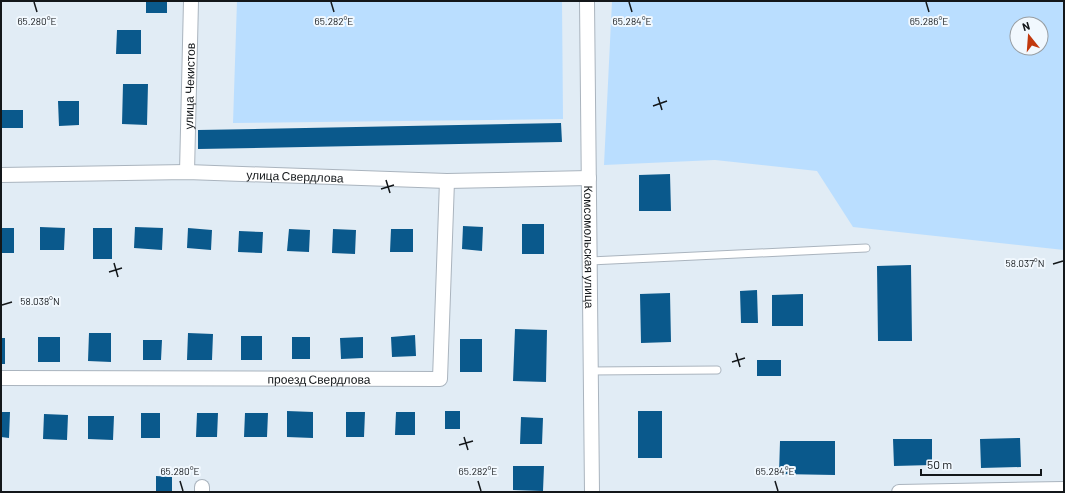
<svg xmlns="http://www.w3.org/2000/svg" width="1065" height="493" font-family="Barlow,sans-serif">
	<rect width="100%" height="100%" fill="#e1ecf5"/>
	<path fill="#badeff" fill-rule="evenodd" d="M237,1H562L563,119L233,123Z
		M612,1H1064V250L853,227L817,171L715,160L604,165ZM1017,24H1041V48H1017Z"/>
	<path fill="#0a598c" d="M146,1H167V13H146Z
		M117,30H141V54H116Z
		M123,84H148L147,125L122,124Z
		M58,101H79V125L59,126Z
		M1,110H23V128H1Z
		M561,123L562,142L198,149V130Z
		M670,174L671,211H639V175Z
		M522,224H544V254H522Z
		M463,226L483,227L482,251L462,249Z
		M40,227L65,228L64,250H40Z
		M135,227L163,228L162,250L134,248Z
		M1,228H14V253H1Z
		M93,228H112V259H93Z
		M188,228L212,230L211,250L187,248Z
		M289,229L310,230L309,252L287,251Z
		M333,229L356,230L355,254L332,253Z
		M391,229H413V252H390Z
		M239,231L263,232L262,253L238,252Z
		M911,265L912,341H878L877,266Z
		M757,290L758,323H741L740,291Z
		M670,293L671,342L641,343L640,294Z
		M803,294V326H772V295Z
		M515,329L547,330L546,382L513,381Z
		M89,333H111V362L88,361Z
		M188,333L213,334L212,360H187Z
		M415,335L416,356L392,357L391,337Z
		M241,336H262V360H241Z
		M38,337H60V362H38Z
		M292,337H310V359H292Z
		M363,337V358L341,359L340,338Z
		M1,338H5V364H1Z
		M460,339H482V372H460Z
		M143,340H162L161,360H143Z
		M757,360H781V376H757Z
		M287,411L313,412V438L287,437Z
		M445,411H460V429H445Z
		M638,411H662V458H638Z
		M1,412H10L9,438L1,437Z
		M346,412H365L364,437H346Z
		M396,412H415V435H395Z
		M141,413H160V438H141Z
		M197,413H218L217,437H196Z
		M245,413H268L267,437H244Z
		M44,414L68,415L67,440L43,439Z
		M88,416H114L113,440L88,439Z
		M521,417L543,418L542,444H520Z
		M1020,438L1021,467L981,468L980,439Z
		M893,439H932V465L894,466Z
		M780,441H835V475L779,474Z
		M513,466H544L543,491L513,490Z
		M156,476L172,477V492H156Z"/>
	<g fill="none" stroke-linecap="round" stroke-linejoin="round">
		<g stroke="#aab4be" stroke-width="9">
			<path id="service" d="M590,261L866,248
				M591,371L717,370"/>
		</g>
		<g stroke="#aab4be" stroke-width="16">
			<g id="minor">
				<path id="s1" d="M587,1L592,492"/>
				<path id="s2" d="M187,172L191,1"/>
				<path id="s3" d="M1,175L187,172L447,181L589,178"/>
				<path id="s4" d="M1,378L440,379L447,181"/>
				<path d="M202,492V487"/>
				<path d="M899,492L1064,489"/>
			</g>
		</g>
		<use href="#service" stroke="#fff" stroke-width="7"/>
		<use href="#minor" stroke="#fff" stroke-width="14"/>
	</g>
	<path fill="none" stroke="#13171a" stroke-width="1.5" d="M34,2L37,12M331,2L334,12M629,2L632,12M926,2L929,12M658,97L662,110M653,106L667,101M386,180L390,193M381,189L394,185M114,263L118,277M1053,264L1063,261M109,272L122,268M2,305L12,302M736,353L740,367M732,362L745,358M464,437L468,450M459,445L473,441M180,481L183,491M478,481L481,491M775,481L778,491"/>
	<g text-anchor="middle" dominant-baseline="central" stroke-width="4" stroke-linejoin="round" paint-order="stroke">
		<g font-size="12" fill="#13171a" stroke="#f1f8fe">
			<text stroke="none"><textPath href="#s2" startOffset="86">улица Чекистов</textPath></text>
			<text stroke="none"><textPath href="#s3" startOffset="294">улица Свердлова</textPath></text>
			<text stroke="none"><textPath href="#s1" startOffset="246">Комсомольская улица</textPath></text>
			<text stroke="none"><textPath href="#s4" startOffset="318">проезд Свердлова</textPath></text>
		</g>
	</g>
	<g font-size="10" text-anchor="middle" fill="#13171a" stroke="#f1f8fe" stroke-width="4" stroke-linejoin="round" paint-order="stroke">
		<text x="37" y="25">65.280°E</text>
		<text x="334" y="25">65.282°E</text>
		<text x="632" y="25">65.284°E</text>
		<text x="929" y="25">65.286°E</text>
		<text x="1025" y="267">58.037°N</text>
		<text x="40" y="305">58.038°N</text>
		<text x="180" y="475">65.280°E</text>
		<text x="478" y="475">65.282°E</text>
		<text x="775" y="475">65.284°E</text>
	</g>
	<rect width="1065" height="493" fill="none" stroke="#13171a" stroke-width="4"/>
	<g transform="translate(1029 36) rotate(343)"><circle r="19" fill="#f1f8fe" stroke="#989ea3"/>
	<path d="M0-3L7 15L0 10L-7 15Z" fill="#c1380e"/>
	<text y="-6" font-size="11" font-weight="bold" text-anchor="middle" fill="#13171a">N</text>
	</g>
	<path d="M921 469v6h120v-6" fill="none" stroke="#13171a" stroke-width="2"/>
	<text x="927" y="469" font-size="12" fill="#13171a" stroke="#f1f8fe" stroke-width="3" paint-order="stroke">50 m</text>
</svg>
